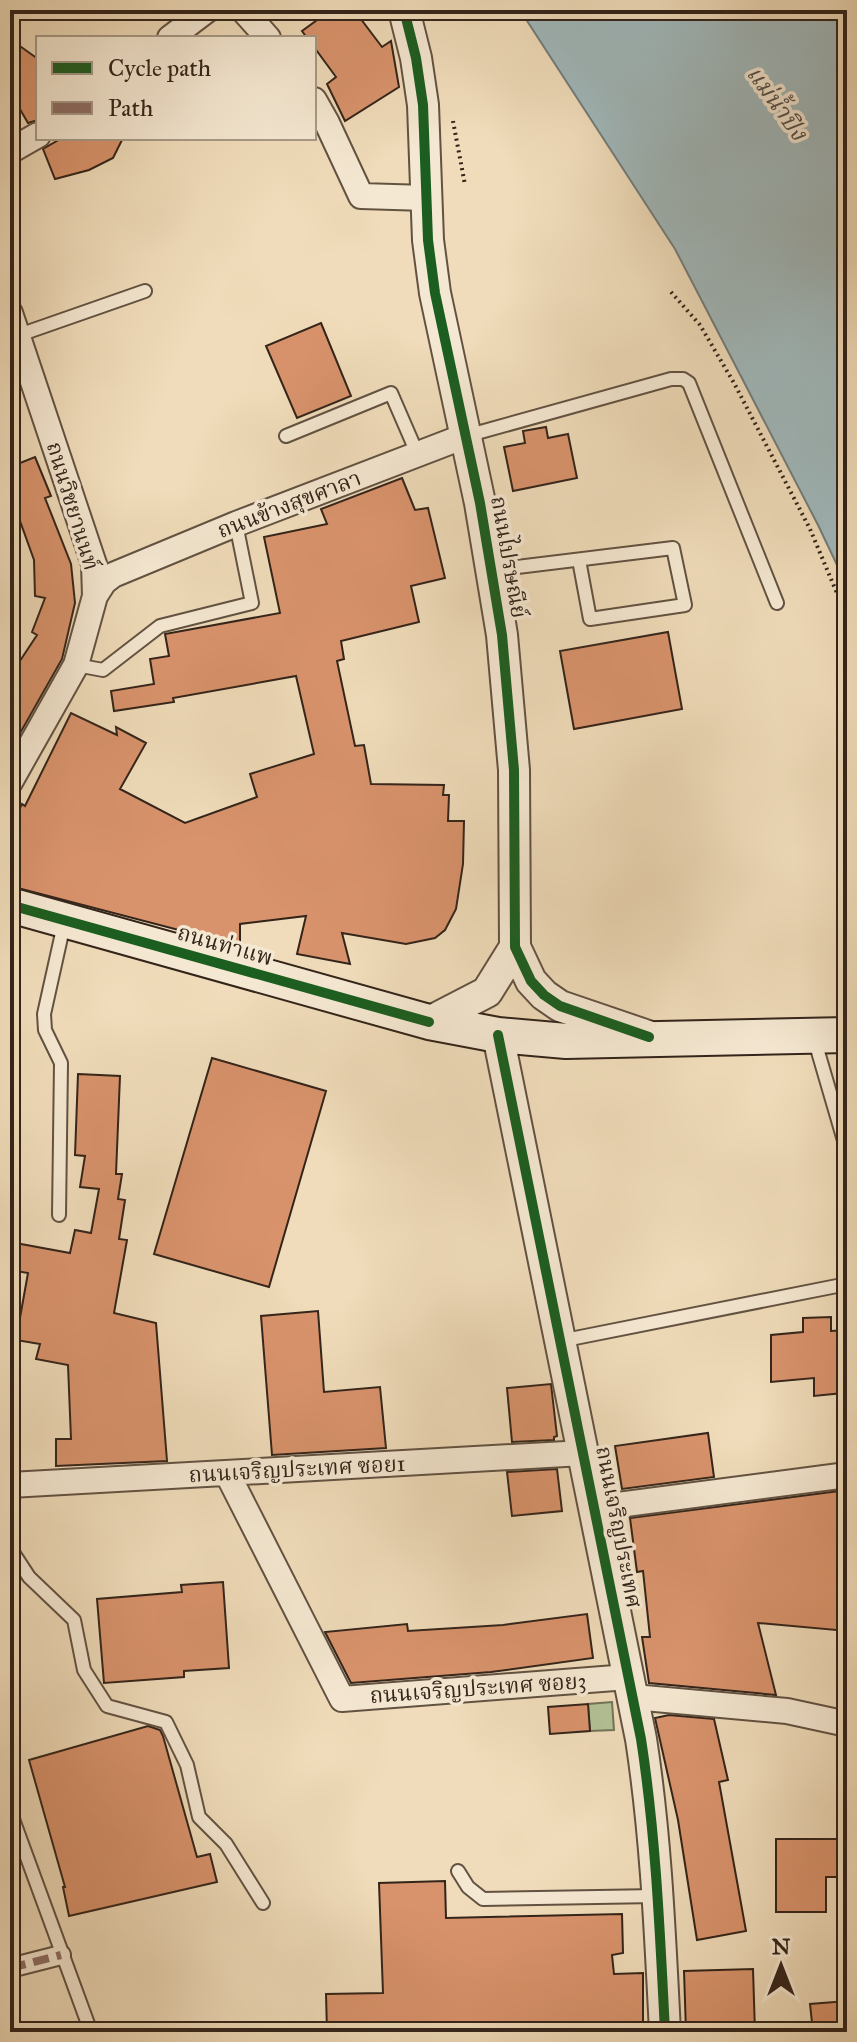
<svg xmlns="http://www.w3.org/2000/svg" width="857" height="2042" font-family="'IM FELL Great Primer','Noto Serif Thai',serif">
	<rect width="100%" height="100%" fill="#f0dcba"/>
	<filter id="stains"><feTurbulence type="fractalNoise" baseFrequency=".0025" numOctaves="4"/><feColorMatrix values="0 0 0 0 .2 0 0 0 0 .09 0 0 0 0 .02 0 0 0 .5 -.17"/></filter>
	<radialGradient id="worn" r=".72"><stop offset=".6" stop-color="#630" stop-opacity="0"/><stop offset="1" stop-color="#630" stop-opacity=".3"/></radialGradient>
	<path fill="#b3c295" stroke="#737358" stroke-width="2" d="M612,1702L614,1730L590,1731L588,1704Z"/>
	<path fill="#a0b8bb" stroke="#747d7b" stroke-width="2" d="M520,10H847V586L818,525L675,249Z"/>
	<path fill="#d9936c" stroke="#33241a" stroke-width="2" d="M331,10H354L382,47L391,41L399,87L345,121L327,84L336,77L314,47V38H307L302,31Z
		M10,39L38,59V120L28,123L10,92Z
		M62,138H123L113,158L89,170L55,179L43,149Z
		M321,323L351,396L297,418L266,346Z
		M546,427L548,438L568,434L577,478L513,491L504,447L525,443L523,431Z
		M35,457L51,496L45,498L71,564L75,603L62,659L10,751V676L37,635L32,632L45,598L35,596L34,560L16,510L10,513V467Z
		M402,478L415,510L428,508L445,578L411,586L419,622L341,641L344,659L337,661L355,746L364,745L371,784L444,785L443,795H449L448,821H464L463,864L456,909L445,930L435,938L406,944L342,933L350,964L297,954L306,916L240,924V946L10,886V827L22,804L25,806L71,713L117,735L116,727L146,743L120,789L185,823L257,797L250,774L314,754L296,676L173,698L174,702L114,711L111,691L154,684L150,659L169,656L165,634L280,613L264,537L327,524L321,509Z
		M668,632L682,709L574,729L560,651Z
		M212,1058L326,1091L269,1287L154,1254Z
		M78,1074L120,1076L116,1174H122L118,1199L125,1200L119,1239L127,1240L114,1313L156,1323L167,1461L56,1466V1439H71L68,1365L36,1359L40,1344L16,1340L28,1273L10,1270V1242L70,1253L75,1230L91,1233L99,1189L80,1187L85,1156L75,1155Z
		M318,1311L324,1392L380,1387L386,1448L272,1455L261,1316Z
		M831,1317V1331L847,1330V1376L841,1377L843,1393L814,1396V1378L771,1382V1335L803,1332V1318Z
		M551,1384L557,1436L554,1437V1440L512,1442L507,1388Z
		M708,1433L714,1477L622,1489L615,1446Z
		M557,1469L562,1511L512,1516L507,1472Z
		M847,1490V1631L758,1623L776,1695L649,1683L642,1637H650L643,1571L637,1572L630,1518Z
		M223,1582L229,1668L184,1671V1677L104,1683L97,1599L182,1592L181,1585Z
		M587,1614L593,1658L491,1672L351,1683L325,1632L407,1624L408,1631L503,1625Z
		M588,1704L590,1731L550,1734L548,1707Z
		M669,1715L714,1719L728,1780L719,1782L746,1931L697,1940L678,1820L655,1718Z
		M148,1726L160,1730L163,1736L197,1857L210,1854L217,1882L69,1916L63,1887H65L29,1760Z
		M776,1839H847V1877H826V1912H776Z
		M445,1881L446,1918L622,1914L623,1953L612,1955L614,1974L643,1973V2032H327L326,1994L383,1993L379,1883Z
		M753,1969L755,2032H686L684,1971Z
		M847,2001V2032H813L810,2004Z"/>
	<g fill="none" stroke-linecap="round" stroke-linejoin="round">
		<g stroke="#625242" stroke-width="16">
			<path id="service" d="M19,335L145,291
				M286,436L391,393L417,453
				M466,436L671,379H683L689,383L777,603
				M493,570L673,548L685,605L590,619L579,560
				M76,665L103,670L160,626L252,603L236,524
				M814,1038L847,1151
				M59,1215L61,1063L45,1030L44,1014L64,924
				M560,1341L847,1284
				M10,1548L29,1577L74,1620L84,1670L107,1706L166,1722L187,1765L199,1817L226,1844L263,1903
				M10,1811L91,2032
				M458,1871L468,1887L483,1899L657,1896"/>
		</g>
		<g stroke="#625242" stroke-width="22">
			<path id="pedestrian" d="M10,1968L61,1955"/>
		</g>
		<g stroke="#625242" stroke-width="28">
			<path id="minor" d="M243,10L268,38
				M170,38L207,10
				M314,100L327,123L361,196L426,198
				M10,151L38,135
				M10,313L94,564L95,596L76,665L10,782
				M95,596L104,582L113,575L236,524L465,436
				M227,1473L342,1699L628,1677
				M10,1485L583,1453
				M595,1508L847,1475
				M633,1697L787,1711L847,1724"/>
		</g>
		<g stroke="#625242" stroke-width="34">
			<path id="tertiary" d="M404,10L416,58L423,105L428,240L435,293L480,503L502,635L514,770L515,947L531,981L544,995L560,1006L648,1036
				M429,1022L487,992L515,947
				M498,1035L641,1739C656,1836 660,1934 665,2032"/>
		</g>
		<g stroke="#33241a" stroke-width="38">
			<path id="secondary" d="M10,905L429,1022L498,1035L566,1041L847,1035"/>
		</g>
		<path stroke="#33241a" stroke-width="4" stroke-dasharray="2 4" stroke-linecap="butt" d="M453,121L465,185
			M671,292L700,325L734,383L810,529L847,617"/>
		<use href="#service" stroke="#f5e8d2" stroke-width="12"/>
		<use href="#pedestrian" stroke="#f5e8d2" stroke-width="18"/>
		<use href="#minor" stroke="#f5e8d2" stroke-width="24"/>
		<use href="#tertiary" stroke="#f5e8d2" stroke-width="30"/>
		<use href="#secondary" stroke="#f5e8d2" stroke-width="34"/>
		<path stroke="#8d6e63" stroke-width="8" stroke-dasharray="16 8" stroke-linecap="butt" d="M10,1968L61,1955"/>
		<g stroke="#f5e8d2" stroke-width="15">
			<path id="cycleway" d="M404,10L416,58L423,105L428,240L435,293L480,503L502,635L514,770L515,947L531,981L544,995L560,1006L649,1037
				M10,905L429,1022
				M498,1035L641,1739C656,1836 660,1934 665,2032"/>
		</g>
		<use href="#cycleway" stroke="#1b5e20" stroke-width="10"/>
	</g>
	<g text-anchor="middle" dominant-baseline="central" stroke-width="7" stroke-linejoin="round" paint-order="stroke">
		<g font-size="22" fill="#33241a" stroke="#f5e8d2">
			<text transform="translate(289 504) rotate(-21)">ถนนข้างสุขศาลา</text>
			<text transform="translate(73 506) rotate(73)">ถนนวิชยานนท์</text>
			<text transform="translate(509 557) rotate(80)">ถนนไปรษณีย์</text>
			<text transform="translate(225 945) rotate(16)">ถนนท่าแพ</text>
			<text transform="translate(297 1469) rotate(-3)">ถนนเจริญประเทศ ซอย1</text>
			<text transform="translate(619 1527) rotate(79)">ถนนเจริญประเทศ</text>
			<text transform="translate(478 1688) rotate(-4)">ถนนเจริญประเทศ ซอย3</text>
		</g>
		<g font-size="24" font-style="italic" fill="#54504a" stroke="#f5e8d2">
			<text transform="translate(777 103) rotate(54)">แม่น้ำปิง</text>
		</g>
	</g>
	<rect width="857" height="2042" fill="none" stroke="#f0dcba" stroke-width="40"/>
	<rect x="12" y="12" width="833" height="2018" fill="none" stroke="#33241a" stroke-width="4"/>
	<rect x="20" y="20" width="817" height="2002" fill="none" stroke="#33241a" stroke-width="2"/>
	<rect x="36" y="36" width="280" height="104" fill="#f5e8d2" stroke="#a79a88" stroke-width="2"/>
	<rect x="52" y="62" width="40" height="12" fill="#1b5e20" stroke="#a79a88" stroke-width="2"/>
	<text x="108" y="76" font-size="24" fill="#33241a">Cycle path</text>
	<rect x="52" y="102" width="40" height="12" fill="#8d6e63" stroke="#a79a88" stroke-width="2"/>
	<text x="108" y="116" font-size="24" fill="#33241a">Path</text>
	<g transform="translate(781 1966)" stroke="#f5e8d2" stroke-width="6" paint-order="stroke">
	<path d="M0-6L14 30L0 20L-14 30Z" fill="#33241a"/>
	<text y="-12" font-size="22" font-weight="bold" text-anchor="middle" fill="#33241a">N</text>
	</g>
	<rect width="100%" height="100%" filter="url(#stains)"/>
	<rect width="100%" height="100%" fill="url(#worn)"/>
</svg>
